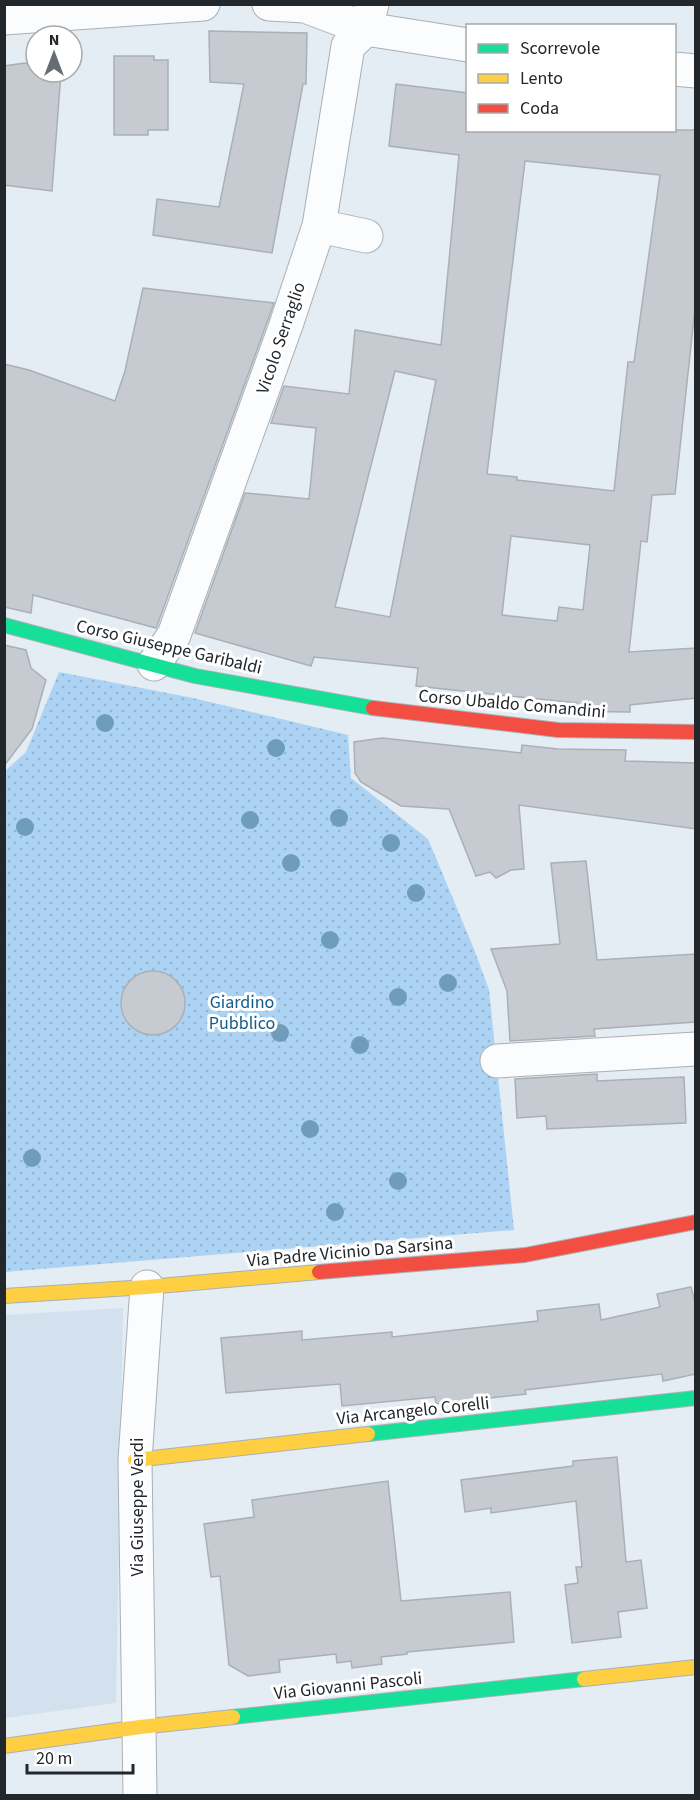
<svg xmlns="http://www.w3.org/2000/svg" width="700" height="1800" font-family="'Source Sans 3',sans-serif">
	<defs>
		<pattern id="grass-dots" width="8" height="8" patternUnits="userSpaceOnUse" patternTransform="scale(1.5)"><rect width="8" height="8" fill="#acd3f3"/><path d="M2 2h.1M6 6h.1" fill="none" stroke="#94b5d0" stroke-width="1.8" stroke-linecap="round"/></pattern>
	</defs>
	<rect width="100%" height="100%" fill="#e4ecf4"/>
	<path fill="#d3e1ee" d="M123,1308L116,1703L5,1718V1315Z"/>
	<path fill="url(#grass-dots)" d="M59,672L193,698L348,735L351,778L428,839L474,949L489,990L514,1230L5,1272L4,772L26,752Z"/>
	<path fill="#c5cbd1" stroke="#aab0b5" stroke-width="1.5" fill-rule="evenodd" d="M209,31L307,33L306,84H303L272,253L153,235L157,199L219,207L244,84L210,82Z
		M114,56H154V60H168V130H148V135H114Z
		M25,63L36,66V72L61,73L52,191L4,185V66Z
		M396,84L468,93V130H696V299L675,494L652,495L647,542L641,541L629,652L696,648V698L630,705V712L558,711L577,708V703L416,686L418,668L314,657L311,666L195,633L245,493L309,499L316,428L271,423L284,386L349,394L355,330L441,345L459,155L389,146ZM525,161L660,175L634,362H628L614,491L517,480V477L487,474ZM395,371L436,380L390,617L335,607ZM511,536L590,545L583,610L559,607L557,621L502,615Z
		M143,288L274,303L157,626L156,628L33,595L31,613L4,607V364L29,370L115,401L125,371Z
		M4,645L26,650L31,668L46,680L32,729L4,766Z
		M382,738L521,753L522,745L558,749L626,750L625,761L696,763V829L519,805L524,869L511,870L496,878L490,872L476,876L449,809L401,806L361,782L355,773L354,742Z
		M586,861L597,960L696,954V1022L594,1029L595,1036L510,1041L507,991L491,949L560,944L551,863Z
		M121 1003a32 32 0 1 1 64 0a32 32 0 1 1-64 0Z
		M597,1074V1081L684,1077L686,1123L547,1129L546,1116L517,1118L515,1079Z
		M691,1287L696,1306V1374L663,1381L662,1374L525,1390L526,1394L436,1404L435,1397L342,1406L340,1384L226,1393L221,1338L302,1331V1340L392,1332V1337L538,1321L537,1311L599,1304L601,1320L660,1307L657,1294Z
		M617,1457L626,1562L641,1560L647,1608L618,1612L621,1637L572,1643L565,1585L578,1583L576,1567H582L576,1501L491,1513V1508L465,1512L461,1480L573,1466V1461Z
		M388,1481L401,1601L510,1592L514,1642L407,1652V1654L381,1657L382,1664L352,1668L351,1661L337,1663L336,1654L279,1660L280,1672L248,1676L229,1665L220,1576L211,1577L204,1524L254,1517L252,1500Z"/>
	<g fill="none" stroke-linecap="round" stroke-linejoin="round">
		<g stroke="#aab0b5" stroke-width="35">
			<path id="street" d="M269,4L305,6L366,29L468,45
				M4,18L203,4
				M674,69L696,71
				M319,226L366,236
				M154,664L174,635L286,325L319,226L348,46L366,29L372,4
				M497,1061L696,1049
				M140,1796L135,1460L147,1287"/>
		</g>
		<g stroke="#aab0b5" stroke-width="16">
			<path id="fast" d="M4,625L195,676L373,708
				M368,1434L696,1398
				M233,1717L584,1679"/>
		</g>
		<g stroke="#aab0b5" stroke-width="16">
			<path id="slow" d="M4,1296L147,1287L319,1272
				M135,1460L368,1434
				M584,1679L696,1667
				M4,1746L140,1727L233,1717"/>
		</g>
		<g stroke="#aab0b5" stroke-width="16">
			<path id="jam" d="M373,708L558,730L696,732
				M319,1272L525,1255L696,1222"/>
		</g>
		<use href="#street" stroke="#fbfcfd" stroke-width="33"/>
		<use href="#fast" stroke="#16e098" stroke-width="14"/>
		<use href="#slow" stroke="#ffcf43" stroke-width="14"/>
		<use href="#jam" stroke="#f24e42" stroke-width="14"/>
	</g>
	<g fill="#709cbb">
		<circle cx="105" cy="723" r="9"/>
		<circle cx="276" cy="748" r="9"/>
		<circle cx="339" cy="818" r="9"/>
		<circle cx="250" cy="820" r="9"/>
		<circle cx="25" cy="827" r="9"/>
		<circle cx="391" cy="843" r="9"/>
		<circle cx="291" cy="863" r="9"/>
		<circle cx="416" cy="893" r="9"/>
		<circle cx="330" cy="940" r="9"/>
		<circle cx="448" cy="983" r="9"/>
		<circle cx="398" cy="997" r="9"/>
		<circle cx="280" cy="1033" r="9"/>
		<circle cx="360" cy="1045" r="9"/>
		<circle cx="310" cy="1129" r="9"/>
		<circle cx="32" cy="1158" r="9"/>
		<circle cx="398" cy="1181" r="9"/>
		<circle cx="335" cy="1212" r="9"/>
	</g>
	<g text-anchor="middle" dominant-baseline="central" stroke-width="6" stroke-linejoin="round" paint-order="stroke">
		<g font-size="18" fill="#22272c" stroke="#fff">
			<text transform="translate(281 338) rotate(-71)">Vicolo Serraglio</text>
			<text transform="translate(169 647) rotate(13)">Corso Giuseppe Garibaldi</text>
			<text transform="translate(512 704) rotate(5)">Corso Ubaldo Comandini</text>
			<text transform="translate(350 1252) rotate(-5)">Via Padre Vicinio Da Sarsina</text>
			<text transform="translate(413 1411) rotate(-6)">Via Arcangelo Corelli</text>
			<text transform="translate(137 1507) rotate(-90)">Via Giuseppe Verdi</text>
			<text transform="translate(348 1686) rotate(-6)">Via Giovanni Pascoli</text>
		</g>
		<g font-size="18" fill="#115b8c" stroke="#fff">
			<text x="242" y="1002">Giardino<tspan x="242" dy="21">Pubblico</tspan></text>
		</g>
	</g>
	<rect width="700" height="1800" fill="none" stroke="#22272c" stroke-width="12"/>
	<rect x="466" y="24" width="210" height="108" fill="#ffffff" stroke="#a7a9ab" stroke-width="1.5"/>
	<rect x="478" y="44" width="30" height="9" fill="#16e098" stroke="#a7a9ab" stroke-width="1.5"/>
	<text x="520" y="54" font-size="18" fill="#22272c">Scorrevole</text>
	<rect x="478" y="74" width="30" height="9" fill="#ffcf43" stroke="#a7a9ab" stroke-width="1.5"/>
	<text x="520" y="84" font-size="18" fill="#22272c">Lento</text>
	<rect x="478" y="104" width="30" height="9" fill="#f24e42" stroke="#a7a9ab" stroke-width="1.5"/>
	<text x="520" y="114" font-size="18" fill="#22272c">Coda</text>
	<g transform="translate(54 54)"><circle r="28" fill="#ffffff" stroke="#a7a9ab" stroke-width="1.5"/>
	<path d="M0-4.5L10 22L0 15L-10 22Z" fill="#666c72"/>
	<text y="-9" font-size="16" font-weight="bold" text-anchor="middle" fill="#22272c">N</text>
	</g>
	<path d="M27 1764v9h106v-9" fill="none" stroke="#22272c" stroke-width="3"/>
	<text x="36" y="1764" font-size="18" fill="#22272c" stroke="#ffffff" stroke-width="4.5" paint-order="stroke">20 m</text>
</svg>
